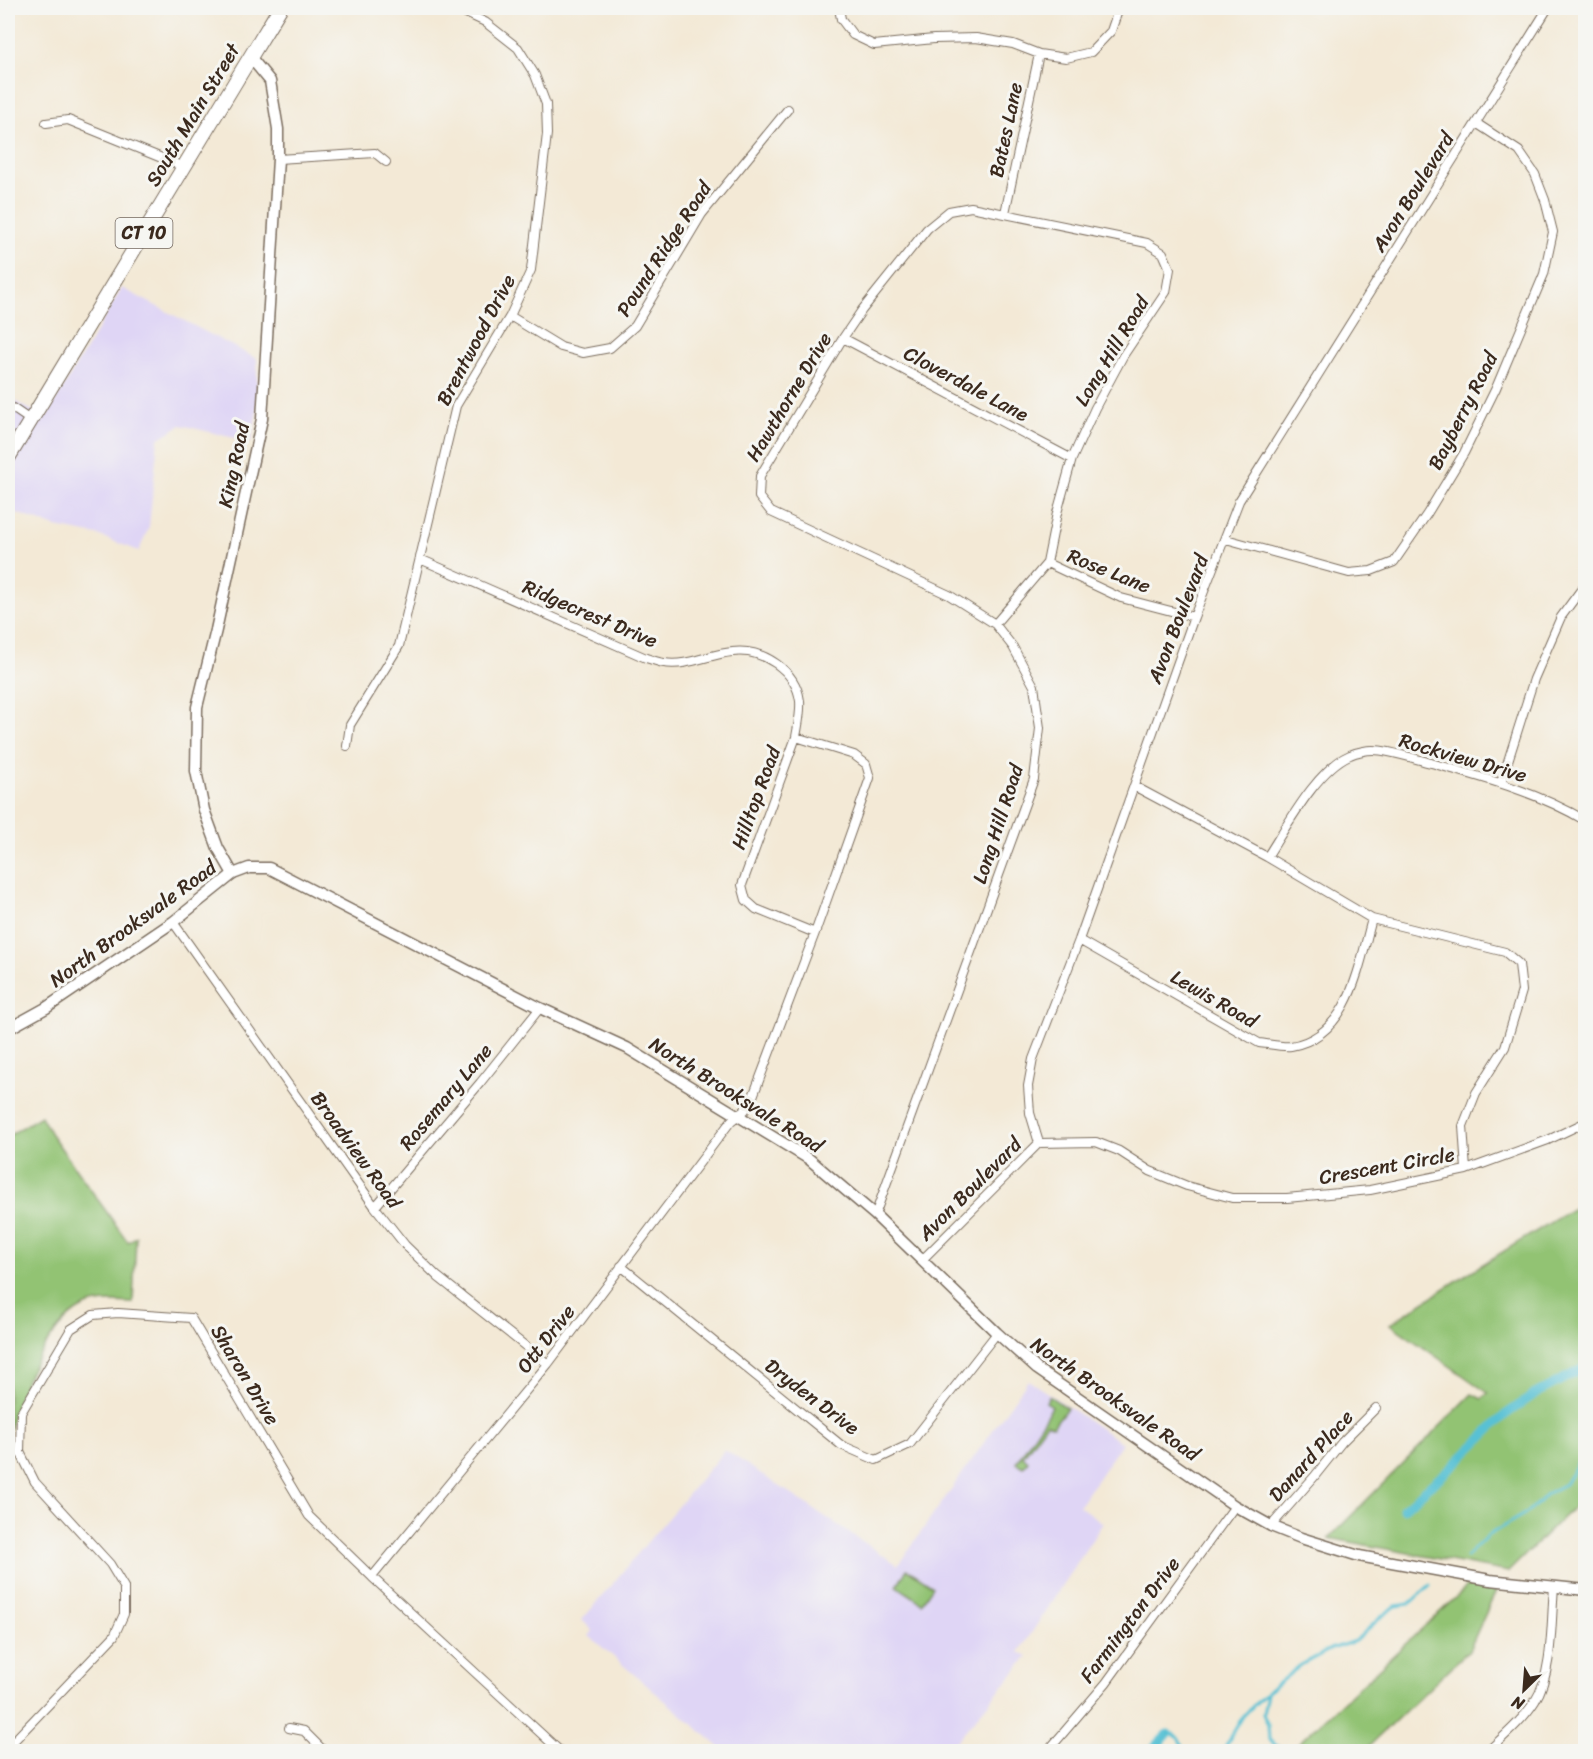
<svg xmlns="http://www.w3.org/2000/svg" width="1593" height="1759" font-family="Sriracha,sans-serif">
	<rect width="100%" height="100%" fill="#f6f6f2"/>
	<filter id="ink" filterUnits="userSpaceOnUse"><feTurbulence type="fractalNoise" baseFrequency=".0167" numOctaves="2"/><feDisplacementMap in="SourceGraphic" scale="12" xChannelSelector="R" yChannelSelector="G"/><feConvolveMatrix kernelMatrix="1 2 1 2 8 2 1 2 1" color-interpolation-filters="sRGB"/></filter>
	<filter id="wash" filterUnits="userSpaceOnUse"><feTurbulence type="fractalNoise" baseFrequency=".008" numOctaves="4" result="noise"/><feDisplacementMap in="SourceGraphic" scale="24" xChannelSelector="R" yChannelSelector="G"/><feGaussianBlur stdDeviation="1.35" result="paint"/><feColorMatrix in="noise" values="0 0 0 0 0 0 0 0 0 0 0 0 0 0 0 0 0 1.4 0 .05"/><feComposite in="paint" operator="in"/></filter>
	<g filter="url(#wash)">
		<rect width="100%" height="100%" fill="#f3e9d6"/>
		<path fill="#dfd5f5" d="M122,288L257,359V411L251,442L181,425L158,439L149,527L139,551L97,535L56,527L8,510V394L21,405L46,417Z
			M1028,1380L1122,1443L1079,1506L1103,1523L1019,1652L1028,1656L948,1751H724L589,1636L593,1631L582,1620L725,1450L898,1565Z"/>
		<path fill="#92c373" stroke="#667648" stroke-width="1.5" d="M41,1116L51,1134L128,1242L136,1237L133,1303C114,1302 99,1300 82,1308C51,1323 13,1396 10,1430H8V1136Z
			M1585,1201V1496L1508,1572L1329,1538L1472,1394L1482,1399L1488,1393L1390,1324L1467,1274Z
			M1049,1396L1067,1408L1053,1426L1047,1423L1023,1456L1028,1461L1023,1467L1016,1463L1017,1461L1049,1413V1412L1052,1406L1046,1402Z
			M907,1569L933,1586L922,1603L897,1586Z
			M1468,1586L1496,1591L1469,1650L1364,1751H1290Z"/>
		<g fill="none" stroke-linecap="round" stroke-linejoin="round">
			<path stroke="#58c1d4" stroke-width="3" d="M1466,1557L1487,1536L1531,1510L1546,1494L1565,1484L1586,1450
				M1267,1694L1263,1714L1268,1725L1269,1740L1279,1748L1278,1752
				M1168,1734H1174L1179,1739L1186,1752
				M1222,1752L1243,1716L1267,1692L1301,1665L1331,1649L1355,1641L1381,1617L1396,1606L1409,1604L1430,1585"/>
			<path stroke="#58c1d4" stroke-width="9" d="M1403,1509L1452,1467L1505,1415L1535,1394L1586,1367
				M1150,1752L1168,1734"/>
		</g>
	</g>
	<g filter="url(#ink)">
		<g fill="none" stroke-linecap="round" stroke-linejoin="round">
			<g stroke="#7b6d5e" stroke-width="10">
				<path id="minor" d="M839,8L841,19L853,35L874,45L934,39L976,38L1013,44L1039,54L1066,58L1091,52L1111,31L1119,8
					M46,123L68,120L184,167
					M278,159L375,153L386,162
					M1005,213L1039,54
					M510,316L561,347L583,353L610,348L635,326L702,214L788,109
					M843,338L1072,459
					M8,405L30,420
					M1226,539L1349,573L1371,571L1394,562L1427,514L1464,453L1496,388L1544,274L1553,232L1545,200L1535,174L1519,151L1476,123
					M420,559L646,658C652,660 658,662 664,663C686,667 710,654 732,652C762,648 796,670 800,701C801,713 798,725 796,737L742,885L746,900L756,909L815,933
					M1047,563L1121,598L1194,617
					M347,746L350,725L399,646L456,406L510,316L531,270L547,134L546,104L535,75L518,48L485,22L455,8
					M1501,783L1534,679L1561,617L1586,583
					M1134,786L1267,857L1372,919L1505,952L1519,964L1522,991L1505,1047L1476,1093L1463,1126L1466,1170
					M1267,857C1287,826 1317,769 1350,755C1356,752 1367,750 1373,750C1389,750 1415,759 1431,763C1484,778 1538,792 1586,821
					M173,922L375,1207L405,1245L438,1277L548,1364
					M1079,940L1259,1043C1269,1044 1282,1047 1291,1046C1350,1036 1359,965 1372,919
					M1039,1143L1096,1142L1119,1151L1150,1171L1187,1186L1232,1198H1287L1370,1190L1466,1170L1548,1140L1586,1122
					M375,1207L480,1083L540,1008
					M875,1215L1034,779L1040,728L1034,686L1013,647L995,624L949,595L771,512L759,497L760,476L843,338L862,310L927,229L949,211L971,207L1147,243L1163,253L1170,269L1166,292L1123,356L1095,408L1072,459L1057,513L1047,563L995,624
					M922,1260L1039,1143L1030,1113L1028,1086L1033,1059L1079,940L1194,617L1239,501L1548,8
					M621,1266L841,1445L876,1460L910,1444L997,1333
					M1271,1526L1314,1477L1342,1442L1376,1408
					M372,1577L548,1364L731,1121L745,1110L752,1099L815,933L870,778L866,764L854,755L796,737
					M289,1728L304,1731L325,1752
					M8,1747L114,1636L124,1614V1587L110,1564L35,1482L20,1452L21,1413L71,1329L93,1315L118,1313L191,1318L309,1516L372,1577L561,1752
					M1047,1752L1106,1683L1235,1506
					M1487,1752C1504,1736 1523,1720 1535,1701C1553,1673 1551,1621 1554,1587"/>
			</g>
			<g stroke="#7b6d5e" stroke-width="13">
				<path id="tertiary" d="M233,874L218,848L204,810L196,771L197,707L216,630L262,419L278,159V129L270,81L251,58"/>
			</g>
			<g stroke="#7b6d5e" stroke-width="13">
				<path id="secondary" d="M8,1029L46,1008L173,922L233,874L249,868H269L540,1008L627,1048L809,1159L875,1215L997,1333L1037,1369L1235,1506L1271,1526L1301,1538L1359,1556L1490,1580L1586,1590"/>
			</g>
			<g stroke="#7b6d5e" stroke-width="16">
				<path id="trunk" d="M8,458L280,8"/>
			</g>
			<use href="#minor" stroke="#fff" stroke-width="8"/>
			<use href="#tertiary" stroke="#fff" stroke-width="10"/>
			<use href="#secondary" stroke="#fff" stroke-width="10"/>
			<use href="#trunk" stroke="#fff" stroke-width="14"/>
		</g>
	</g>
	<g text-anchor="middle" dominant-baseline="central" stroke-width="6" stroke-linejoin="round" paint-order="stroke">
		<rect fill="#f6f6f2" stroke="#73675e" stroke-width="1.5" x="115.5" y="218" width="57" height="30" rx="4.5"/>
		<g font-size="18" font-weight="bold" fill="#3b2a1e">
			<text x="144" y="233">CT 10</text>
		</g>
		<g font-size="20" fill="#3b2a1e" stroke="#f6f6f2">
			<text transform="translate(193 115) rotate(-59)">South Main Street</text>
			<text transform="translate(1006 130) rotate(-78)">Bates Lane</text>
			<text transform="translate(1413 192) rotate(-58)">Avon Boulevard</text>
			<text transform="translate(664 249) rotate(-57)">Pound Ridge Road</text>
			<text transform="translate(476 340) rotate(-62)">Brentwood Drive</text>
			<text transform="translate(1112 351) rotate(-59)">Long Hill Road</text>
			<text transform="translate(966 384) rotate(28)">Cloverdale Lane</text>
			<text transform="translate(789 397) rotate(-59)">Hawthorne Drive</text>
			<text transform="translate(1463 411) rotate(-63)">Bayberry Road</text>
			<text transform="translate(234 465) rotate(-78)">King Road</text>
			<text transform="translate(1109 571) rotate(22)">Rose Lane</text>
			<text transform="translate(590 614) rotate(23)">Ridgecrest Drive</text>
			<text transform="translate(1178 619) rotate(-69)">Avon Boulevard</text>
			<text transform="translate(1463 758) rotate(16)">Rockview Drive</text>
			<text transform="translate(756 798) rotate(-70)">Hilltop Road</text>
			<text transform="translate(998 824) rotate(-72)">Long Hill Road</text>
			<text transform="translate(133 924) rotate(-36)">North Brooksvale Road</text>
			<text transform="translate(1214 999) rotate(30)">Lewis Road</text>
			<text transform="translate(736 1095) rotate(32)">North Brooksvale Road</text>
			<text transform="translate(446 1097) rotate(-50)">Rosemary Lane</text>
			<text transform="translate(356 1150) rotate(54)">Broadview Road</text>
			<text transform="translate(1387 1166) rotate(-10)">Crescent Circle</text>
			<text transform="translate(970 1189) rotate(-45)">Avon Boulevard</text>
			<text transform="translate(546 1339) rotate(-52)">Ott Drive</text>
			<text transform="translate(245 1375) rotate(59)">Sharon Drive</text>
			<text transform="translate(812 1397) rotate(37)">Dryden Drive</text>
			<text transform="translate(1115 1399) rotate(35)">North Brooksvale Road</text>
			<text transform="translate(1311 1456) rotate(-48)">Danard Place</text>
			<text transform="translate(1130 1620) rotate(-53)">Farmington Drive</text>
		</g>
	</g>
	<rect width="1593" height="1759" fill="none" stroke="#f6f6f2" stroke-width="30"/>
	<g transform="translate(1524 1690) rotate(205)" stroke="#f6f6f2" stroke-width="4.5" paint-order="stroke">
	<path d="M0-4.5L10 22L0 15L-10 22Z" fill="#3b2a1e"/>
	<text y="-9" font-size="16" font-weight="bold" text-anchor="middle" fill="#3b2a1e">N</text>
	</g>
</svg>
